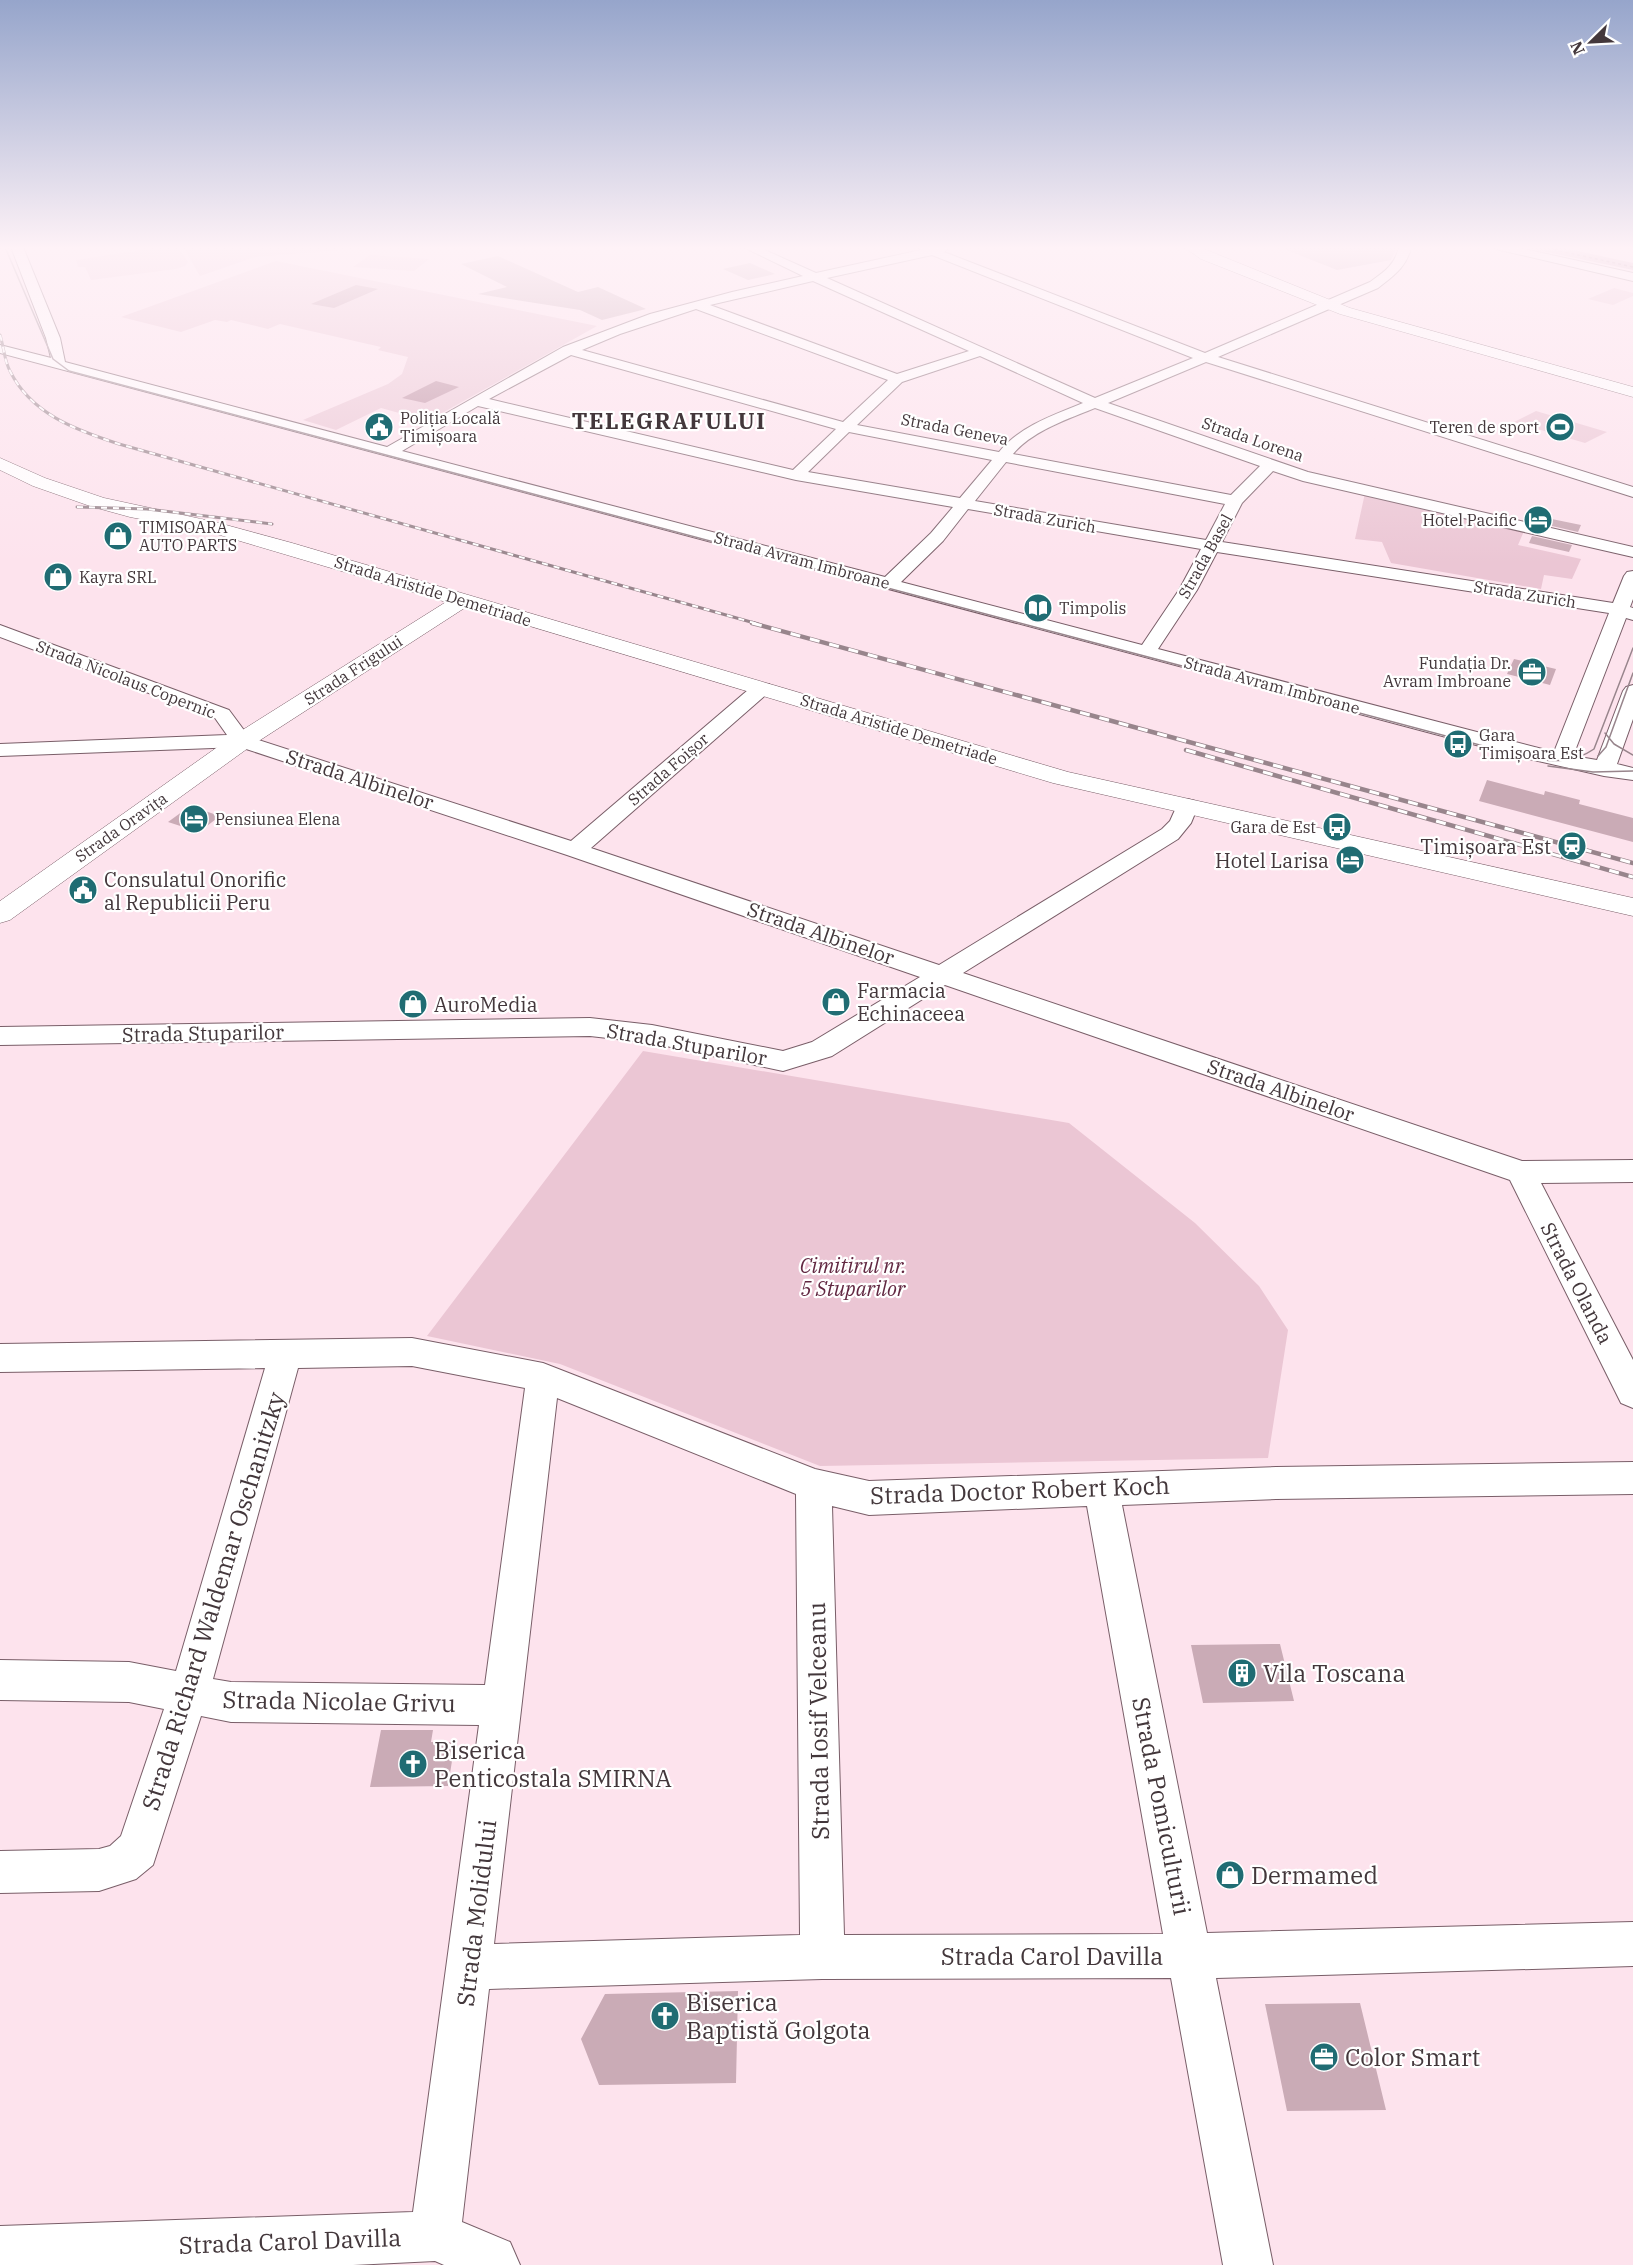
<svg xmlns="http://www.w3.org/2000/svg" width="1633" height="2265" font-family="'IBM Plex Serif',serif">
	<rect width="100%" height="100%" fill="#fde3ed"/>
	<path fill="#ebc6d4" d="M162,247H178L188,262L185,266L176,269L91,280L85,267H78L76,260Z
		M183,247H353L355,249L255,257L200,276Z
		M370,255L429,259L414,271L353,267Z
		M276,261L597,326L428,421L381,408L336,430L303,420L388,384L402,374L408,357L378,350L381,347L280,324L268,329L231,320L227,322L215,320L181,332L121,317Z
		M1614,288L1633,293V296L1613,305L1588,299Z
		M1536,411L1607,432L1585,443L1514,422Z
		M1365,493L1524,531L1518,545L1581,559L1572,579L1544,575L1541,589L1391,563L1382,542L1355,539Z
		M643,1051L1069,1123L1195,1223L1259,1286L1288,1330L1268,1458L820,1466L560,1364L427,1336Z"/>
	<path fill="#bc8ea0" d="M1523,247H1560L1633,263V270Z
		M356,285L378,289L334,308L311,304Z
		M436,381L459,387L425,403L402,398Z"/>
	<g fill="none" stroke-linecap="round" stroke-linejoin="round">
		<path stroke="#723651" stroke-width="1.5" stroke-dasharray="3 3" stroke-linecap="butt" d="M1542,247L1633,267"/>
	</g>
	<path fill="#caabb6" d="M1279,247H1397L1391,260L1337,270Z
		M498,256L578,292L598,287L646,309L602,320L580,310L478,294L507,287L461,264Z
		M750,263L775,274L748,280L723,269Z
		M1542,517L1581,525L1578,532L1539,523Z
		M1532,536L1572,545L1569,552L1529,543Z
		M1514,659L1556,669L1550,685L1507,674Z
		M1487,780L1544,795L1545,791L1580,800L1579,804L1633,818V842L1479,801Z
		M190,806L220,816L199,832L168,822Z
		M1280,1644L1294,1701L1203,1703L1191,1645Z
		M381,1730H433L431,1742H455L448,1786L370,1787Z
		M738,1991L736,2083L599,2085L581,2039L605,1994Z
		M1360,2003L1386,2110L1287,2111L1265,2004Z"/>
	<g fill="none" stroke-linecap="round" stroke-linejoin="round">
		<g stroke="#795e68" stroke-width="2">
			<path id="minor" d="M11,247H23L60,338L65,362L387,447L563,347L650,314L732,292L803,276L743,247H758L816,273L921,250L916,247H946L948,249L944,252L1205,353L1370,282C1384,272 1395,265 1399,247H1411C1407,267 1393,276 1378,288L1218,357L1633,487V497L1206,362L1108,403L1308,472L1633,547V557L1303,481L1273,471L1242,503L1222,542L1613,603L1624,576L1627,572L1633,571V599L1630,607L1633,608V620L1626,618L1573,756L1597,760L1623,691L1626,687L1633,685V719L1617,764L1633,768V780L1604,776L1525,758L0,353V345L51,358L46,338ZM932,255L1193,358L1095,398L827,278ZM813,281L969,351L897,374L710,305ZM696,309L888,380L843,422L582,350L620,334ZM571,355L836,429L793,470L489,399ZM980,356L1083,403C1053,415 1019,427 999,452L857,425L902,382ZM478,406L796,480L953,507L931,533L885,577L402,451ZM1095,408L1260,466L1231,495L1013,454C1032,431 1068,419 1095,408ZM849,432L992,460L960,498L808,472ZM1006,462L1225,504L1206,540L975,501ZM968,509L1201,549L1179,590L1142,645L901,582L943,541ZM1217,552L1609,613L1554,752L1158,649L1197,590Z
				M1494,247H1515L1633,273V281L1500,250Z
				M0,625L229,710L249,737L571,841L755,684H769L772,688L769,692L591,848L939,965L1162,829L1170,821L1179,801L1187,799L1195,801L1198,806L1191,823L1178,839L963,973L1522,1161L1633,1160V1182L1541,1183L1633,1360V1408L1621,1403L1510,1180L945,985L832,1056L783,1071L652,1043L590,1036L0,1045V1027L590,1018L652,1025L783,1051L812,1042L920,977L567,855L240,747L0,756V744L227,735L215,718L0,637Z
				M412,1338L543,1363L815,1469L869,1481L1276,1467L1633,1462V1494L1276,1499L1122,1505L1207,1933L1633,1922V1966L1216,1978L1273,2265H1223L1171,1978L822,1979L489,1989L462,2222L510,2242L520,2265H444L435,2261L353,2265H0V2226L413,2212L479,1725L231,1722L201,1716L153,1865L136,1879L99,1891L0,1893V1851L99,1849L110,1846L121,1836L164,1709L129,1702L0,1700V1660L129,1662L176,1671L265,1368L0,1372V1344ZM412,1366L525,1388L485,1685L231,1682L213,1679L298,1368ZM557,1398L796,1494L800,1935L494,1944ZM832,1506L869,1515L1087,1506L1163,1934L844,1935Z"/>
		</g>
		<g stroke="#795e68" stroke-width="1">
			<path id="major" d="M1184,247H1199L1350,308L1633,387V397L1340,314L1201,259Z
				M0,458L45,478L104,498L215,522L292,543L1068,772L1633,898V916L1053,783L466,607L251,746L10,920L0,923V901L233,736L446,602L213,533L130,517L90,506L33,486L0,470Z"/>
		</g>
		<use href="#minor" fill="#fff" fill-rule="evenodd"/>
		<use href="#major" fill="#fff" fill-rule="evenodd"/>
		<path stroke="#98858c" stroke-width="1.5" d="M5,247L53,359L69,371L1529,758C1552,762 1574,763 1594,749L1633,648
			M1605,733L1614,744L1633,755
			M1598,756L1606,747L1633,673
			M1548,766L1593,772L1633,771"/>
		<g stroke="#98858c" stroke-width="3">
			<path id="rail-far1" d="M0,335C4,347 4,360 10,371C31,414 76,430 119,444L758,624
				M77,507L147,509L272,524"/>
		</g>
		<g stroke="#98858c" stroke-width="4.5">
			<path id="rail" d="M752,623L1633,863
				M1186,750L1633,877"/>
		</g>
		<use href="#rail-far1" stroke="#fff" stroke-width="2" stroke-dasharray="6" stroke-linecap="butt"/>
		<use href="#rail" stroke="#fff" stroke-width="3" stroke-dasharray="10" stroke-linecap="butt"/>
	</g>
	<linearGradient id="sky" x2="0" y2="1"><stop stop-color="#96a5cb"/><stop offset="0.44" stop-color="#fef2f7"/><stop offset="1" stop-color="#fef2f7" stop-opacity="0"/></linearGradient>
	<rect width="1633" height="564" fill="url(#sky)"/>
	<defs>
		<g id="civic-disc" transform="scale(1.5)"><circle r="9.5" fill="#206c73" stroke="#fff"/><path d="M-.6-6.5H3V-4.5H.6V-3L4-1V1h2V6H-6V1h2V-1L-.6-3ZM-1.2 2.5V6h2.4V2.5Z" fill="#fff"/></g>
		<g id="stadium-disc" transform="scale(1.5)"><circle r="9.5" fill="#206c73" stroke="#fff"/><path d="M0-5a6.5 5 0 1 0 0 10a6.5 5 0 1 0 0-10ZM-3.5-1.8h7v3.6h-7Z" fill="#fff"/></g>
		<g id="hotel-disc" transform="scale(1.5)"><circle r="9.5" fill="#206c73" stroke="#fff"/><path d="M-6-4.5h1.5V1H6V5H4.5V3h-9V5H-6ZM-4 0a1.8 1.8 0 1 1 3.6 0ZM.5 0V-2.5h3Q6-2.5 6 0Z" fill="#fff"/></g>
		<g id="shop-disc" transform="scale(1.5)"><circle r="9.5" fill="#206c73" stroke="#fff"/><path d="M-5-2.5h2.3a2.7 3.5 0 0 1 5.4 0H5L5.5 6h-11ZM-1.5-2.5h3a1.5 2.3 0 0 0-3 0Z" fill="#fff"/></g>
		<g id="library-disc" transform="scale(1.5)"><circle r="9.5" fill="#206c73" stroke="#fff"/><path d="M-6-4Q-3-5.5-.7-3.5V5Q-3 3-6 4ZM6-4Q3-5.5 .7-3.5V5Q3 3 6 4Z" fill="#fff"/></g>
		<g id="office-disc" transform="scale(1.5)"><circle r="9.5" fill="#206c73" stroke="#fff"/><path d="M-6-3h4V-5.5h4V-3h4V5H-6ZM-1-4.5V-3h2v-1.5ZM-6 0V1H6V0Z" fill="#fff"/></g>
		<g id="bus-disc" transform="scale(1.5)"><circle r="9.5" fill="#206c73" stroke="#fff"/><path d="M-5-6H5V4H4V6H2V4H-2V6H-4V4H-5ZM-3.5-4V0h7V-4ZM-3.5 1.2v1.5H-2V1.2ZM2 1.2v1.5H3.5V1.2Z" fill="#fff"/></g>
		<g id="station-disc" transform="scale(1.5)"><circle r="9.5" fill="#206c73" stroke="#fff"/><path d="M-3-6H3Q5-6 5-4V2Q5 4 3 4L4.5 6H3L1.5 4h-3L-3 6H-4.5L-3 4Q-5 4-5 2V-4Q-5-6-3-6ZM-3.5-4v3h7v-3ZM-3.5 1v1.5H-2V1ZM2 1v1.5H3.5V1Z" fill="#fff"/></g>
		<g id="building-disc" transform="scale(1.5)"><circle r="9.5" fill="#206c73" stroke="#fff"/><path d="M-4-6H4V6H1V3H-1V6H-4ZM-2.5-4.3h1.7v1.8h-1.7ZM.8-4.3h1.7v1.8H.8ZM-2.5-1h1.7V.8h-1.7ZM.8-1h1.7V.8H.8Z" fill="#fff"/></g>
		<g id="church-disc" transform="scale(1.5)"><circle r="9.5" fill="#206c73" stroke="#fff"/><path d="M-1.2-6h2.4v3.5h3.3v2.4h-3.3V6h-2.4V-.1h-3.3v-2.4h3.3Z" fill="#fff"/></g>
	</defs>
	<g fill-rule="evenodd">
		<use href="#civic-disc" x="379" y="427"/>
		<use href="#stadium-disc" x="1560" y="427"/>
		<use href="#hotel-disc" x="1538" y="520"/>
		<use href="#shop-disc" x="118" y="536"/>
		<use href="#shop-disc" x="58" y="577"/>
		<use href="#library-disc" x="1038" y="608"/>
		<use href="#office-disc" x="1532" y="672"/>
		<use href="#bus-disc" x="1458" y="744"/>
		<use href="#hotel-disc" x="194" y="819"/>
		<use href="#bus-disc" x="1337" y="827"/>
		<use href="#station-disc" x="1572" y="846"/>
		<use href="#hotel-disc" x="1350" y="860"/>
		<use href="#civic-disc" x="83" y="890"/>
		<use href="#shop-disc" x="836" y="1002"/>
		<use href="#shop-disc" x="413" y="1004"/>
		<use href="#building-disc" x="1242" y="1673"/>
		<use href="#church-disc" x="413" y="1764"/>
		<use href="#shop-disc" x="1230" y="1875"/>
		<use href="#church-disc" x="665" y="2016"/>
		<use href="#office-disc" x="1324" y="2057"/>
	</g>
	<g text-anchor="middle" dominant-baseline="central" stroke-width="4.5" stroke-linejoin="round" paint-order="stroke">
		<g font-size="16" fill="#43373b" stroke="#fff" text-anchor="start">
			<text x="400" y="418">Poliția Locală<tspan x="400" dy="18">Timișoara</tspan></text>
			<text x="1539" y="427" text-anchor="end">Teren de sport</text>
			<text x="1517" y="520" text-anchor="end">Hotel Pacific</text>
			<text x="139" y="527">TIMISOARA<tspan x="139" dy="18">AUTO PARTS</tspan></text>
			<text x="79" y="577">Kayra SRL</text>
			<text x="1059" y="608">Timpolis</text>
			<text x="1511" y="663" text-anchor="end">Fundația Dr.<tspan x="1511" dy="18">Avram Imbroane</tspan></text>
			<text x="1479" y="735">Gara<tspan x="1479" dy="18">Timișoara Est</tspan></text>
			<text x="215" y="819">Pensiunea Elena</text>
			<text x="1316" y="827" text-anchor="end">Gara de Est</text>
		</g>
		<g font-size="16" fill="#43373b" stroke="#fff">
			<text transform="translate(955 429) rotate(11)">Strada Geneva</text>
			<text transform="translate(1253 439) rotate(19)">Strada Lorena</text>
			<text transform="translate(1045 518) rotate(10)">Strada Zurich</text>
			<text transform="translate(1205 556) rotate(-61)">Strada Basel</text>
			<text transform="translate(802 560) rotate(15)">Strada Avram Imbroane</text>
			<text transform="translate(433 591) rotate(17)">Strada Aristide Demetriade</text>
			<text transform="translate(1525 594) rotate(9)">Strada Zurich</text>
			<text transform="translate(353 670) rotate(-33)">Strada Frigului</text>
			<text transform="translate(126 679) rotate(21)">Strada Nicolaus Copernic</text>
			<text transform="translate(1272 685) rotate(15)">Strada Avram Imbroane</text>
			<text transform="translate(899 729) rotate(17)">Strada Aristide Demetriade</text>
			<text transform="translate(668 769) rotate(-41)">Strada Foișor</text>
			<text transform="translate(121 827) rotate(-35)">Strada Oravița</text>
		</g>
		<g font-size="20" fill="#43373b" stroke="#fff">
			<text transform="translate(360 779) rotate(18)">Strada Albinelor</text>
			<text transform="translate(821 933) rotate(19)">Strada Albinelor</text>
			<text transform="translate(203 1033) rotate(-1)">Strada Stuparilor</text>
			<text transform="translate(687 1044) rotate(10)">Strada Stuparilor</text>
			<text transform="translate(1281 1090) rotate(19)">Strada Albinelor</text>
			<text transform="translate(1577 1283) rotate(63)">Strada Olanda</text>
		</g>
		<g font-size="20" fill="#43373b" stroke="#fff" text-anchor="start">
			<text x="1551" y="846" text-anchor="end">Timișoara Est</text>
			<text x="1329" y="860" text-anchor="end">Hotel Larisa</text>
			<text x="104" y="879">Consulatul Onorific<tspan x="104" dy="23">al Republicii Peru</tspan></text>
			<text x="857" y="990">Farmacia<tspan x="857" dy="23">Echinaceea</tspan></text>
			<text x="434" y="1004">AuroMedia</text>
		</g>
		<g font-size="20" font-style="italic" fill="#622842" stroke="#fff">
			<text x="853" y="1265">Cimitirul nr.<tspan x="853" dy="23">5 Stuparilor</tspan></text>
		</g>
		<g font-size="22" font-weight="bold" letter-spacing="1.5" fill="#43373b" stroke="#fff">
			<text x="669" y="420">TELEGRAFULUI</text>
		</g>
		<g font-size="24" fill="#43373b" stroke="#fff">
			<text transform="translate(1020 1490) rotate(-2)">Strada Doctor Robert Koch</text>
			<text transform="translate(213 1601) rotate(-73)">Strada Richard Waldemar Oschanitzky</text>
			<text transform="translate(339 1701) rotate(1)">Strada Nicolae Grivu</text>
			<text transform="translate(818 1721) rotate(-91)">Strada Iosif Velceanu</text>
			<text transform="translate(1162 1806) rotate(79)">Strada Pomiculturii</text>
			<text transform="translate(476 1913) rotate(-83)">Strada Molidului</text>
			<text x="1052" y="1956">Strada Carol Davilla</text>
			<text transform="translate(290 2241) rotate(-2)">Strada Carol Davilla</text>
		</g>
		<g font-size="24" fill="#43373b" stroke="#fff" text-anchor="start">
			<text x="1263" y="1673">Vila Toscana</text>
			<text x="434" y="1750">Biserica<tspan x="434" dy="28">Penticostala SMIRNA</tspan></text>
			<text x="1251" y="1875">Dermamed</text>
			<text x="686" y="2002">Biserica<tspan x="686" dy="28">Baptistă Golgota</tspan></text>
			<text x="1345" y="2057">Color Smart</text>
		</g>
	</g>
	<g transform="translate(1591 42) rotate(246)" stroke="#ffffff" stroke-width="4.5" paint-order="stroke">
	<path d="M0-4.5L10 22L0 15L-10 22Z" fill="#43373b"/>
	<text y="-9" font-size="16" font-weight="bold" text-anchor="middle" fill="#43373b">N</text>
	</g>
</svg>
